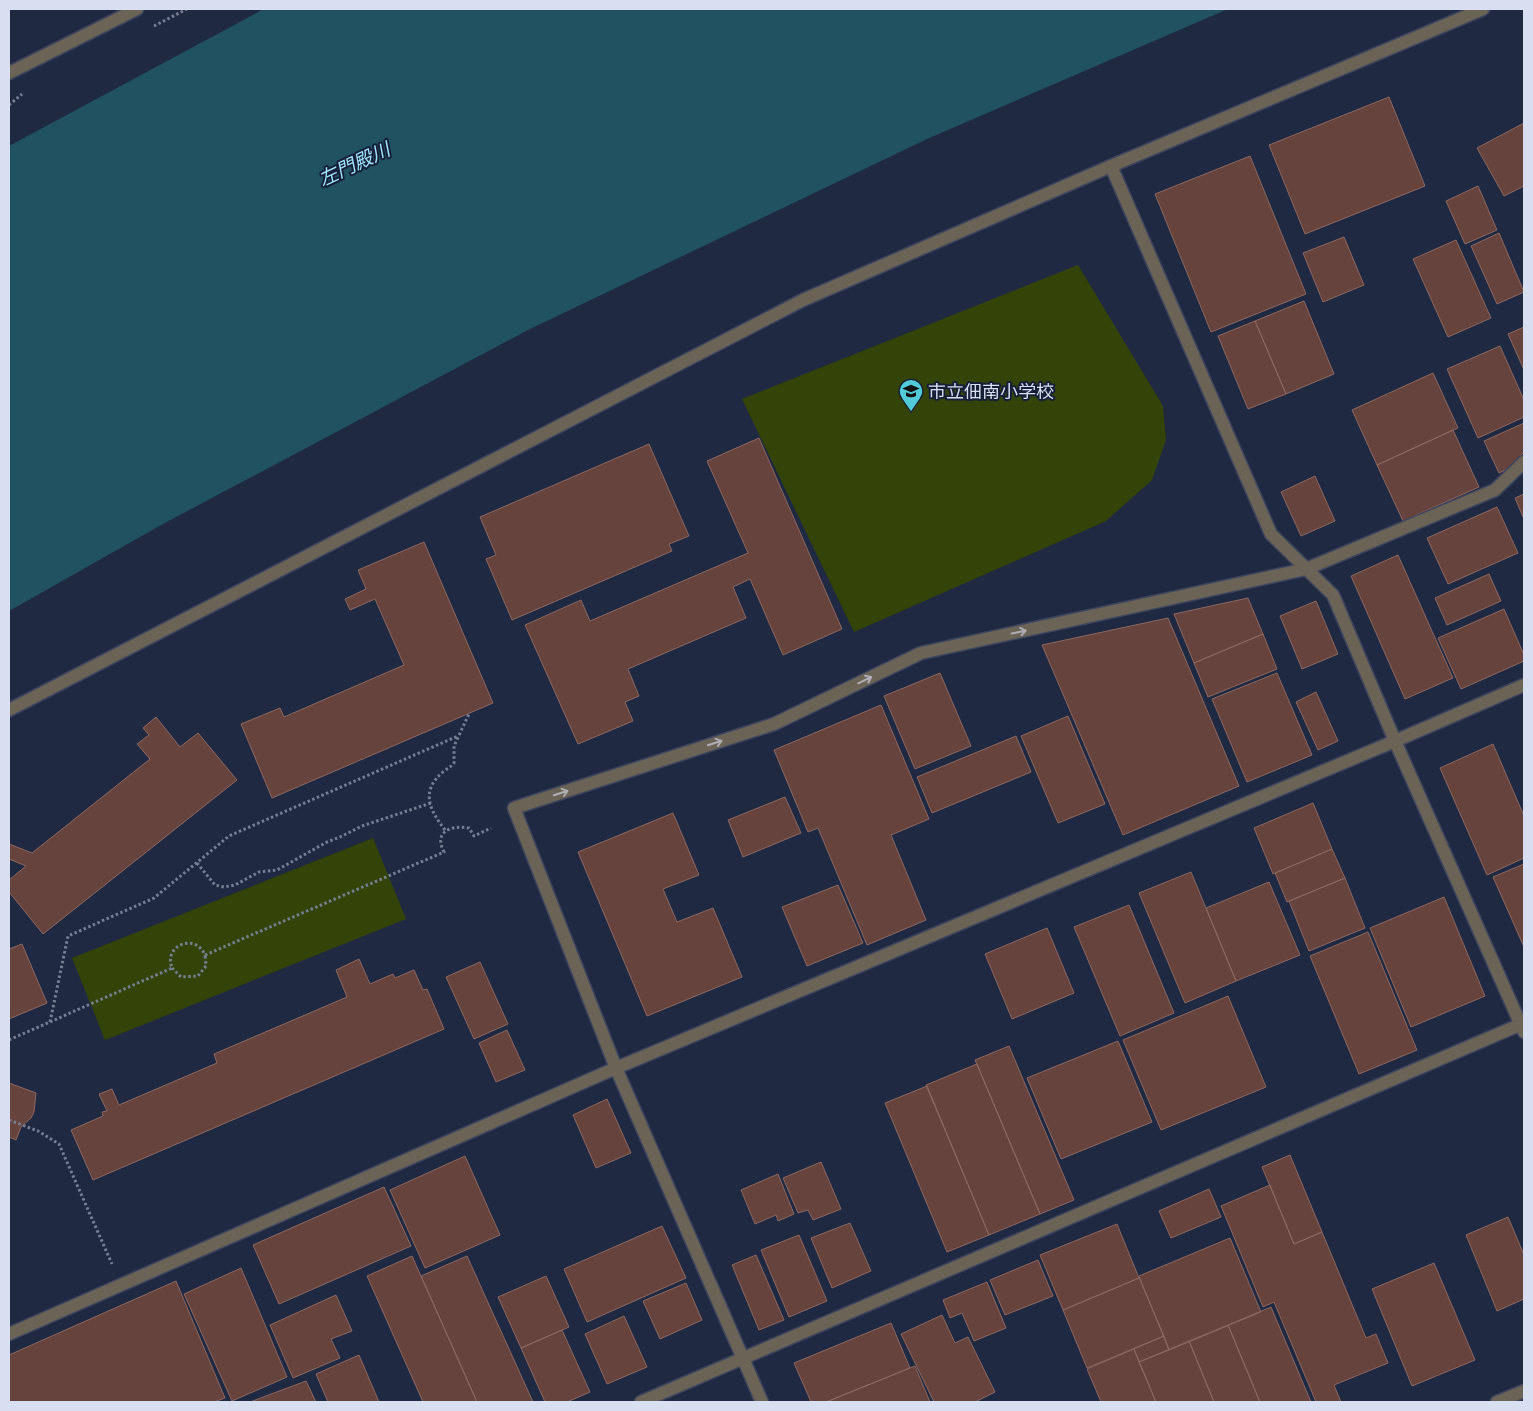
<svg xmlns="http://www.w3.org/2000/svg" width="1533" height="1411" font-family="'IBM Plex Sans','Noto Sans JP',sans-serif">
	<rect width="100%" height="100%" fill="#1f2942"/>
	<path fill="#344308" d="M1078,265L1163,406L1166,440L1152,480L1106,521L854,632L742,399Z
		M373,838L406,919L105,1040L72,958Z"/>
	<path fill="#205262" d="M264,9H1228L927,139L528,330L163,524L9,611V146Z"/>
	<path fill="#66433d" stroke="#8d6861" d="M1389,97L1425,186L1305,234L1269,145Z
		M1524,123V186L1504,196L1477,148Z
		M1250,156L1306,294L1211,332L1155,194Z
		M1478,186L1497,230L1465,244L1446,201Z
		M1499,233L1524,292L1497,304L1471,246Z
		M1344,237L1364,285L1323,302L1303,253Z
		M1456,240L1491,318L1448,337L1413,259Z
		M1304,301L1334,374L1286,394L1255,321Z
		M1255,321L1286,394L1248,409L1218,336Z
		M1524,327V370L1508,334Z
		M1500,346L1524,400V417L1478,438L1447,369Z
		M1433,373L1458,428L1377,465L1352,410Z
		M1524,423V452L1507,469L1499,473L1484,441Z
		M1453,430L1479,487L1403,521L1377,465Z
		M759,438L842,629L783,655L750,579L733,587L746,618L628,669L639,696L625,702L633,721L578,744L525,625L581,600L590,621L748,553L707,461Z
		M649,444L689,536L669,544L672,551L512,620L486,559L496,555L480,517Z
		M1315,476L1335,521L1301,536L1281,492Z
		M1524,494V519L1515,498Z
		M1497,507L1518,553L1448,584L1427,538Z
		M424,542L493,703L272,798L241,724L280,708L284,717L404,665L375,599L350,610L345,599L366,589L358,570Z
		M1398,555L1453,678L1405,699L1351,576Z
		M1489,574L1501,601L1447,625L1435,598Z
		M1248,598L1263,634L1194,663L1174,614Z
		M1316,601L1338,654L1302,669L1280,616Z
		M1504,609L1524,655V661L1461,689L1438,638Z
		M1168,618L1239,786L1123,835L1042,645Z
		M1263,634L1277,669L1208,697L1194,663Z
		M940,673L971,746L915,769L884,696Z
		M1277,673L1312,755L1247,782L1212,699Z
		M1316,692L1338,741L1318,750L1296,702Z
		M881,705L929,819L891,835L926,920L867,945L818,828L808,832L774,750Z
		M1068,716L1105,804L1058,823L1021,736Z
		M156,717L180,747L198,733L237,780L43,934L9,892V880L26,866L9,859V844L32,853L150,759L137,744L149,735L143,728Z
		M1016,736L1031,772L932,813L917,777Z
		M1493,744L1524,816V858L1487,875L1440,768Z
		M785,797L801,833L743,857L728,820Z
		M1313,803L1332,849L1273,874L1254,828Z
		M673,813L699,875L663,889L677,922L713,908L742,977L647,1016L578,852Z
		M1332,849L1345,878L1287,902L1275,873Z
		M1524,864V947L1493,877Z
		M1191,872L1236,981L1185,1003L1139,893Z
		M1345,878L1365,928L1309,951L1289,901Z
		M1269,882L1300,955L1236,981L1206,908Z
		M838,885L863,943L807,966L782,907Z
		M1444,897L1485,996L1411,1027L1370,928Z
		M1129,905L1174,1013L1120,1036L1074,927Z
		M1047,928L1074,993L1012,1019L985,954Z
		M1368,932L1417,1050L1359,1074L1310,956Z
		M22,944L47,1003L9,1019V949Z
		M359,959L370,984L393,974L395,978L414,970L423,990L427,989L444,1029L93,1180L71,1130L103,1116L102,1112L107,1111L99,1094L112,1089L119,1105L217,1063L214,1054L347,997L336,970Z
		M480,962L508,1024L474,1039L446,977Z
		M1228,996L1266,1087L1161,1130L1123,1040Z
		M507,1030L525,1070L496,1082L479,1043Z
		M1118,1041L1152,1122L1061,1159L1027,1078Z
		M1009,1046L1074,1200L1040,1214L975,1060Z
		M977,1064L1040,1214L989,1235L926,1085Z
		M9,1083L36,1093L34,1112L31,1118L21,1127L16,1140L9,1137Z
		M927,1086L989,1235L947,1252L885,1103Z
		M607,1099L631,1153L596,1168L573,1115Z
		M1290,1155L1322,1232L1294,1244L1262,1167Z
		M465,1156L500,1235L425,1268L390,1190Z
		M821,1162L841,1209L813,1220L808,1210L798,1213L783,1178Z
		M778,1174L794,1214L778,1221L776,1215L755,1224L741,1190Z
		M1270,1185L1294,1244L1322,1232L1366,1338L1376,1334L1388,1363L1334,1385L1341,1402H1316L1274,1302L1263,1307L1221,1206Z
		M384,1187L411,1246L279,1304L253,1245Z
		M1209,1189L1221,1217L1171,1238L1159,1211Z
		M1508,1217L1524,1255V1299L1497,1311L1466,1235Z
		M850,1223L871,1271L832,1288L811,1238Z
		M1117,1224L1139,1278L1063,1310L1040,1255Z
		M662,1226L686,1278L587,1322L564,1269Z
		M799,1235L827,1301L789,1317L761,1250Z
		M1230,1238L1261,1312L1169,1350L1139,1276Z
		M756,1255L784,1320L759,1330L732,1265Z
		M412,1256L421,1276L477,1402H423L367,1276Z
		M467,1256L533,1402H477L421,1276Z
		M1038,1260L1053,1296L1005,1315L990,1280Z
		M1434,1263L1475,1360L1412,1386L1372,1289Z
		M241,1268L287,1377L232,1401L184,1294Z
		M546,1276L569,1327L521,1348L498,1297Z
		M1139,1278L1164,1336L1087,1368L1063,1310Z
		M176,1281L225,1398L214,1402H9V1355Z
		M987,1282L1006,1328L974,1341L962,1313L950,1318L943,1300Z
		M686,1283L702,1320L660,1339L643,1301Z
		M336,1295L352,1331L331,1339L340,1358L293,1378L270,1325Z
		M1271,1307L1311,1402H1260L1228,1325Z
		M942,1315L955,1343L968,1337L995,1392L975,1402H934L901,1334Z
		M624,1316L647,1367L607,1384L585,1334Z
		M891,1323L910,1368L826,1402H811L794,1363Z
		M1228,1325L1260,1402H1214L1189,1341Z
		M562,1330L590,1392L567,1402H545L521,1348Z
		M1164,1336L1169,1350L1139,1362L1134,1349Z
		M1189,1341L1214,1402H1156L1139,1362Z
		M1134,1349L1156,1402H1101L1087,1369Z
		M359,1355L379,1402H328L316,1374Z
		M915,1366L930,1402H826L910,1368Z
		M306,1381L316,1402H250Z"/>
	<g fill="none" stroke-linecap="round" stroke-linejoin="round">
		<g stroke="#3d465e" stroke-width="15">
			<path id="pedestrian" d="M9,73L137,9"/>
		</g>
		<g stroke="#3d465e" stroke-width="15">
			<path id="minor" d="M1111,166L1271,534L1333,595L1395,741L1524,1032
				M9,710L803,300L1111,166L1483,9
				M9,1334L616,1068L1395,741L1524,685
				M641,1402L1524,1023
				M762,1402L616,1068L514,808L774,724L921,653L1306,569L1495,490L1524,462"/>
		</g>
		<g stroke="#3d465e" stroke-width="15">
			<path id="tertiary" d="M1497,1402L1524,1391"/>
		</g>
		<path stroke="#767e93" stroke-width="3" stroke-dasharray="2.5 2.5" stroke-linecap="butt" d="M154,26L187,9
			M9,105L22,94
			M445,830C429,809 420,791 444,771C448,768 451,767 454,763V746L469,714
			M197,863L215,885L224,887L235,885L259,872L277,870L327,842L340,837L362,826L431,803
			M172,968L181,977L198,976L206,966L205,955
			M50,1022L68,936L154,898L229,836L458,736
			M9,1040L172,968C163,946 195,932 205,955L444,852C433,831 452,825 469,828L474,836L491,828
			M9,1120L38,1131L59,1144L112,1264"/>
		<use href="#pedestrian" stroke="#6c6357" stroke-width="12"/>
		<use href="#minor" stroke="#6c6357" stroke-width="12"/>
		<use href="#tertiary" stroke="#6c6357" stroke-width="12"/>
	</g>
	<defs><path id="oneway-shaft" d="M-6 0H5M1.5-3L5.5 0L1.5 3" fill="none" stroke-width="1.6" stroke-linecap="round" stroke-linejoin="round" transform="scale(1.25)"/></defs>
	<g stroke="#adadb3">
		<use href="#oneway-shaft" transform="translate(1019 632) rotate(-12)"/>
		<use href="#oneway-shaft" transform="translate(865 680) rotate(-26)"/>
		<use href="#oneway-shaft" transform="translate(715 743) rotate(-18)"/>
		<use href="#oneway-shaft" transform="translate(561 793) rotate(-18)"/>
	</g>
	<defs>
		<g id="school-pin" transform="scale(1.25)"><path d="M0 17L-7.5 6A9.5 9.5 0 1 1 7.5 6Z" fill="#52cbd9" stroke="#161f38"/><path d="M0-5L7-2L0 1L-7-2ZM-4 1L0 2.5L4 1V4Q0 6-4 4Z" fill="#111"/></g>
	</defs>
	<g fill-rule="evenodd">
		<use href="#school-pin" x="911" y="391"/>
	</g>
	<g text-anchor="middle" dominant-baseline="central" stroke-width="4" stroke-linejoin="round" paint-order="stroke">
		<g font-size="18" fill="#d8dff0" stroke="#161f38" text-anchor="start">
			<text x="928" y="391">市立佃南小学校</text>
		</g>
		<g font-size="19" font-style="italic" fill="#a0e5ff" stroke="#161f38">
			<text transform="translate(354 164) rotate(-25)">左門殿川</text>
		</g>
	</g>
	<rect width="1533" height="1411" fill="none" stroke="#d8dff0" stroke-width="20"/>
</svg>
